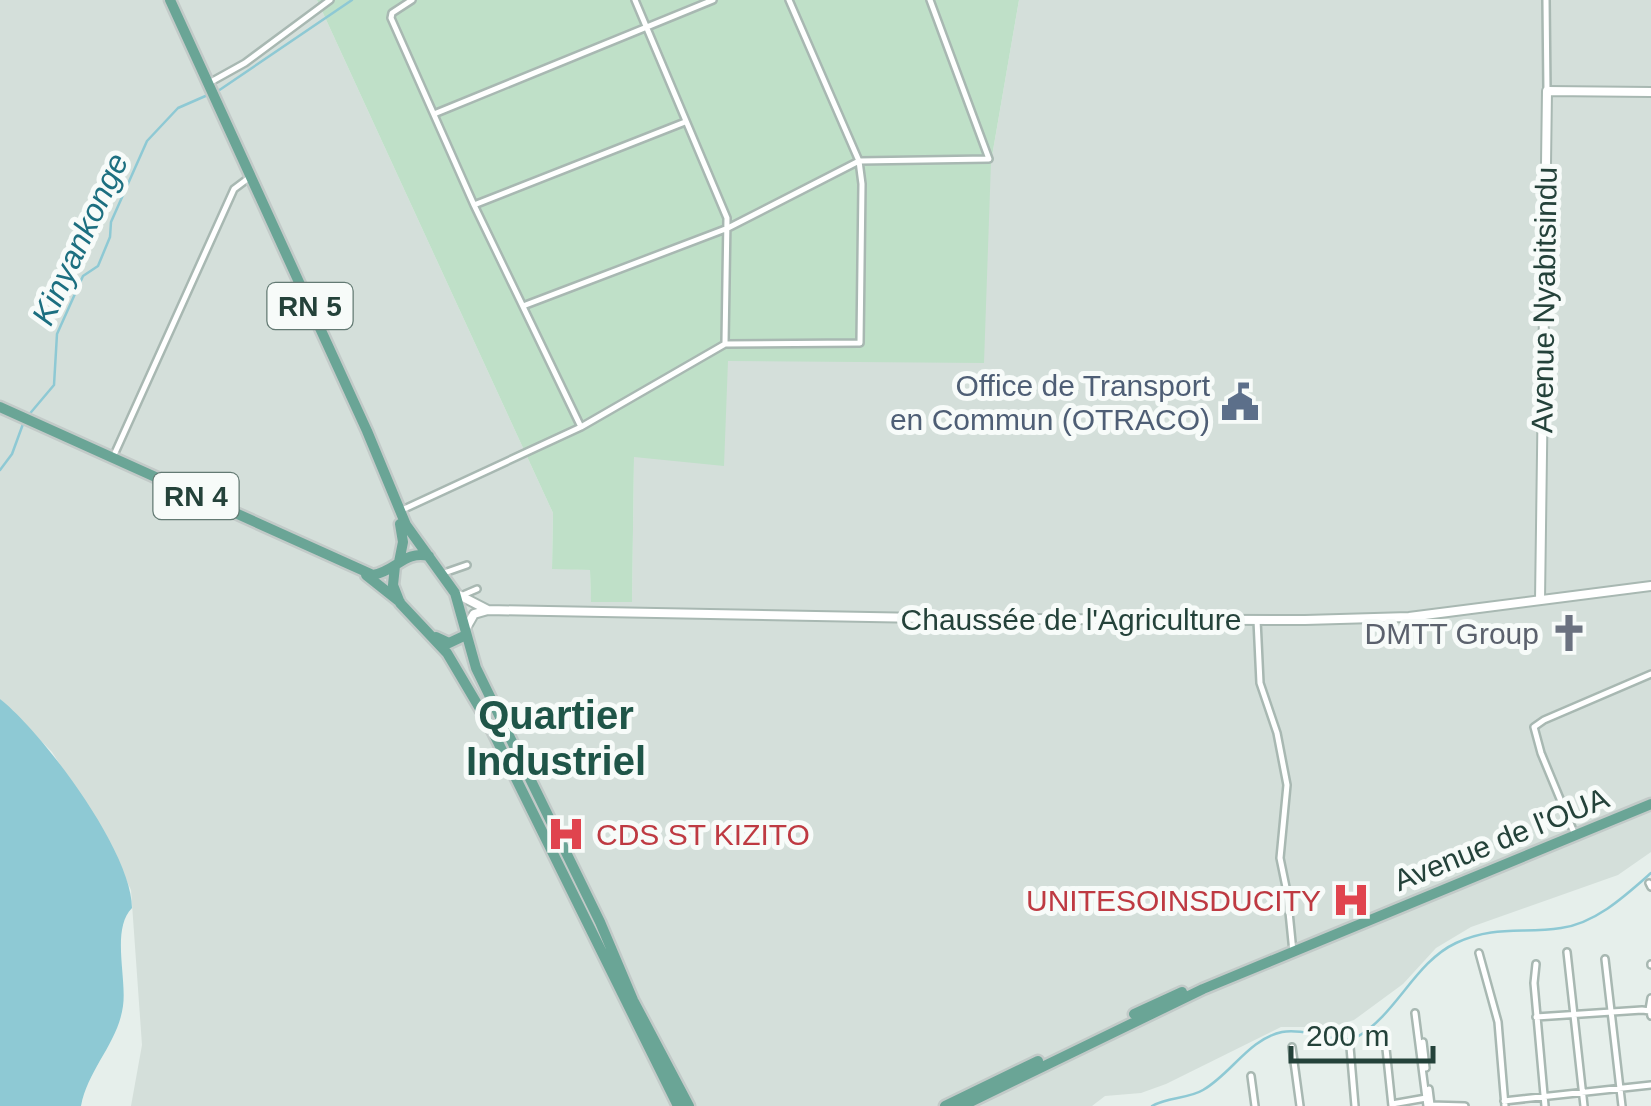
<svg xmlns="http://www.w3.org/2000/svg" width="1651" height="1106" font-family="Helvetica,sans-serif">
	<rect width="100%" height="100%" fill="#e6efeb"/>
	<path fill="#d4dfda" d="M0,0H317L553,513L552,568L590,570L591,598L632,601L634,457L728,361L991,162L1019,0H1651V852L1618,875L1471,927L1436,948L1403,984L1354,1020L1331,1027H1281L1166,1084L1141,1093L1105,1096L1092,1106H131L142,1045L131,890L105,835L52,752L0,699Z"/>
	<path fill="#bfe0c8" d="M317,0H1019L991,162L984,363L728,361L724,466L634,457L632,602H591L590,570L552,569L553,513Z"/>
	<path fill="#8ec9d4" d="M0,699C44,734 132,852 132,908C111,929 127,978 123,1006C118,1043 88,1069 81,1106H0Z"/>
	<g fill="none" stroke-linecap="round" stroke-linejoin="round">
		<path stroke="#8ec9d4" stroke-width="2.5" d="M218,91L352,0
			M27,417L54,385L57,334L83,276L98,266L110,237L111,222L147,141L178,108L210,94
			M0,470L12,454L23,424
			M1152,1106C1168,1097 1188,1099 1203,1090C1231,1074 1249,1039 1282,1032C1306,1027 1340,1046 1357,1037C1396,1015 1415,962 1456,943C1496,925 1522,934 1561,928C1596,923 1625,896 1651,873"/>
		<g stroke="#a8b8b2" stroke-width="10">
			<path id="minor" d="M412,0L392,13L391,18L474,205L581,427
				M635,0L727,218L725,343
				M1546,0L1547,91
				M209,83L245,63L330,0
				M434,114L713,0
				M474,205L685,122
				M523,306L728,228L859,161L989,159L930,0
				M114,455L234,189L250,177
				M402,510L581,427L725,344L860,343L862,184L859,161L789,0
				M444,573L467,565
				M463,595L477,589
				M1257,620L1260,683L1277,733L1287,785L1280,858L1287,892L1293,952
				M1575,835L1541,753L1534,727L1544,720L1651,674
				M1649,883L1651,887
				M1567,952L1584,1106
				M1479,953L1498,1022L1505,1106
				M1605,959L1622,1106
				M1536,964L1534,983L1545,1106
				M1651,964V965
				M1649,1010L1651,998
				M1415,1013L1427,1106
				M1536,1017L1642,1010L1650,1011L1651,1016
				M1385,1039L1392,1106
				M1423,1042L1426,1068
				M1292,1047L1300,1106
				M1350,1047L1355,1106
				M1251,1076L1255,1106
				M1429,1089L1431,1105
				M1504,1101L1651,1085
				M1392,1104L1426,1098
				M1430,1105L1465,1106"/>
		</g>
		<g stroke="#a8b8b2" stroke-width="12">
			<path id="tertiary" d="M455,593L488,610
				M1540,600L1547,91L1651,92
				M466,628L474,614L488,610L977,619L1305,620L1409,617L1651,586"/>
		</g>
		<g stroke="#c2cac8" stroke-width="15">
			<path id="primary" d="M170,0L367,431L406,525L455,593L476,668L600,922L633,1000L689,1106
				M0,407L373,575C396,571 405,550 429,556
				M399,562L403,542L400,524
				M395,566L393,585L400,603L447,653L489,724L678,1106
				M366,575L400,602
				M436,637L449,643L466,635
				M1134,1014L1182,992
				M945,1106L1038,1061
				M962,1106L1203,989L1651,804"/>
		</g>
		<use href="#minor" stroke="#fff" stroke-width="5"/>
		<use href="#tertiary" stroke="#fff" stroke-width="8"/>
		<use href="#primary" stroke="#6aa596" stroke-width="10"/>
	</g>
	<defs>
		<g id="civic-bare" transform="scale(3)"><path d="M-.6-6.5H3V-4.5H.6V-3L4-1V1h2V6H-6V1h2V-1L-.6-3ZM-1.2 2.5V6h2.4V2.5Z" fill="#5c6f8a" stroke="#f7fbf9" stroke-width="2.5" paint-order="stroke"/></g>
		<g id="church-bare" transform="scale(3)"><path d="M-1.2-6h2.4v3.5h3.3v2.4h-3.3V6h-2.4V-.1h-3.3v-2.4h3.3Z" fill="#6b7280" stroke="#f7fbf9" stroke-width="2.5" paint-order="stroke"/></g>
		<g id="hospital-bare" transform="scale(3)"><path d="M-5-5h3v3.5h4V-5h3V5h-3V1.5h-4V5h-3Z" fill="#e0444e" stroke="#f7fbf9" stroke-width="2.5" paint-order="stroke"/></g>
	</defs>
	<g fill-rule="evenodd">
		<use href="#civic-bare" x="1240" y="402"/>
		<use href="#church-bare" x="1569" y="633"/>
		<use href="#hospital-bare" x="566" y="834"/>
		<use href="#hospital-bare" x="1351" y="900"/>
	</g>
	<g text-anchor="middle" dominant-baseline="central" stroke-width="10" stroke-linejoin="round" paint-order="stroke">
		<g fill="#f7fbf9" stroke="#637a73" stroke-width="2.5">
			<rect x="267.5" y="283" width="85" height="46" rx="8"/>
			<rect x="153.5" y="473" width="85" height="46" rx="8"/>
		</g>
		<g font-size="28" font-weight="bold" fill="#24423a">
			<text x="310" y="306">RN 5</text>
			<text x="196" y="496">RN 4</text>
		</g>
		<g font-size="30" fill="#24423a" stroke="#f7fbf9">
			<text transform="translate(1544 300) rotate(-89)">Avenue Nyabitsindu</text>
			<text x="1071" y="619">Chaussée de l'Agriculture</text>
			<text transform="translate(1501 839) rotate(-22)">Avenue de l'OUA</text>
		</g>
		<g font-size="30" fill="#4e5e75" stroke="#f7fbf9" text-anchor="end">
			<text x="1210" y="385">Office de Transport<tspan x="1210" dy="34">en Commun (OTRACO)</tspan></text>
		</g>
		<g font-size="30" fill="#5b616d" stroke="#f7fbf9" text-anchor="end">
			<text x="1539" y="633">DMTT Group</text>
		</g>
		<g font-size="30" fill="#be3a42" stroke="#f7fbf9" text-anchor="start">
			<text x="596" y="834">CDS ST KIZITO</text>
			<text x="1321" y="900" text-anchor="end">UNITESOINSDUCITY</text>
		</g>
		<g font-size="32" font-style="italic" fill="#1c6f80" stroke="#f7fbf9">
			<text transform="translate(80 239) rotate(-65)">Kinyankonge</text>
		</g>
		<g font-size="40" font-weight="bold" fill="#1f5548" stroke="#f7fbf9">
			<text x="556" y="715">Quartier<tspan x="556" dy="46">Industriel</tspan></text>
		</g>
	</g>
	<path d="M1291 1046v15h142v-15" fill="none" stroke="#24423a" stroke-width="5"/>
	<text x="1306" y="1046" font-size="30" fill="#24423a" stroke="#f7fbf9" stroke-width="8" paint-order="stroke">200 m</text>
</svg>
